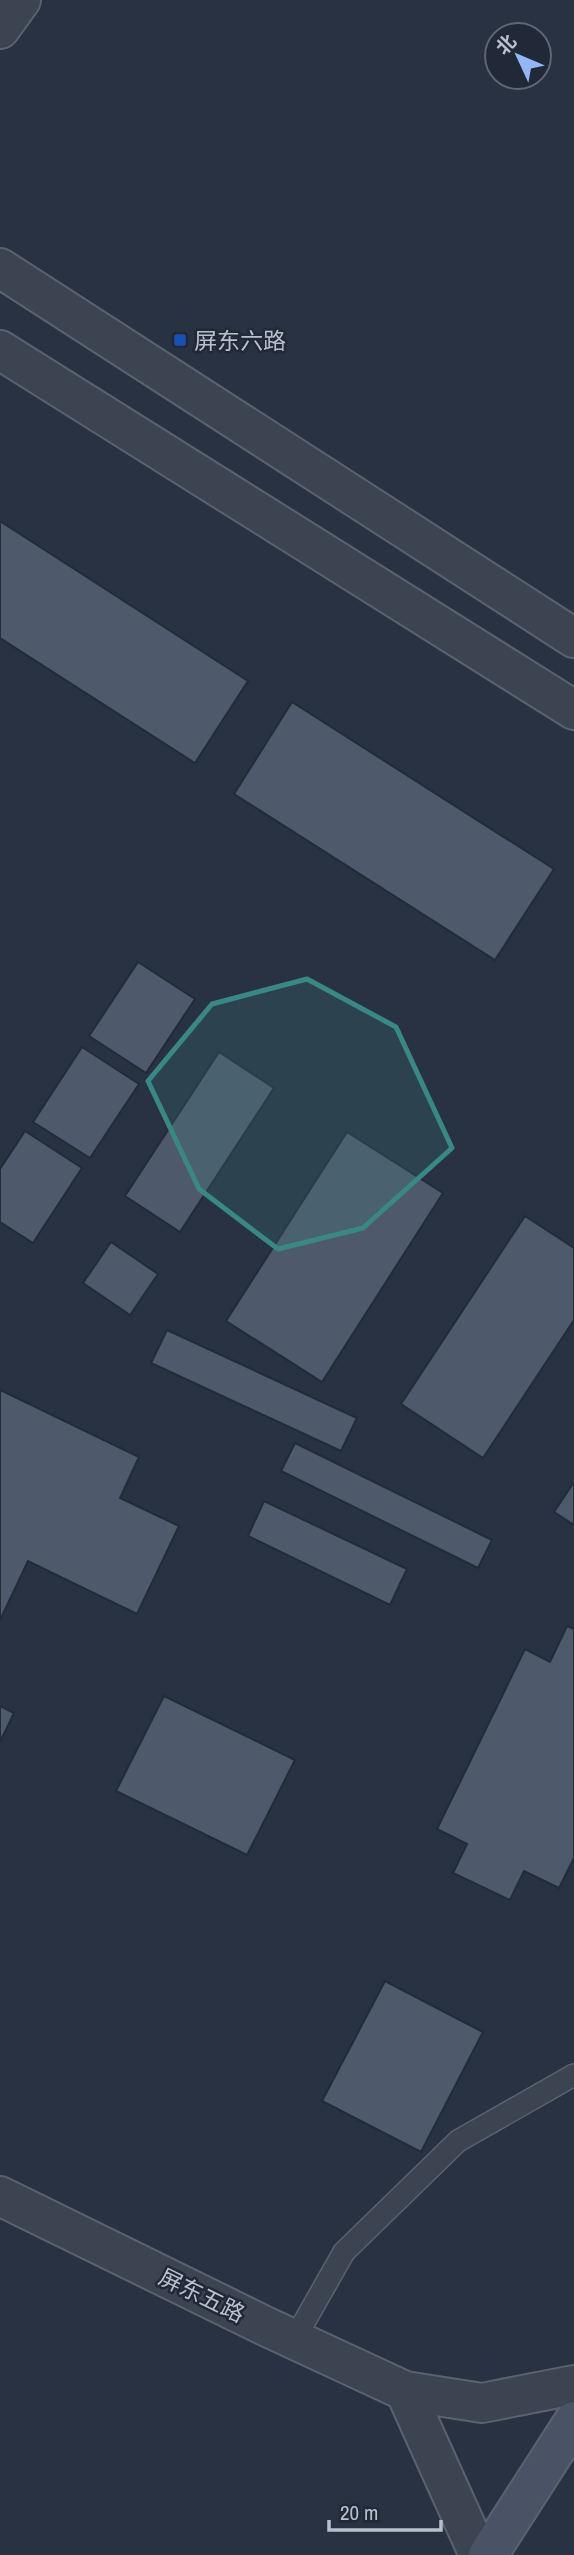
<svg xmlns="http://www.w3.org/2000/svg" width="574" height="2555" font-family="'Archivo Narrow','Noto Sans SC',sans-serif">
	<rect width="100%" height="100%" fill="#283242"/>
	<path fill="#4e596b" stroke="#232b39" stroke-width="2" d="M0,521L248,681L195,763L0,638Z
		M292,702L554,869L495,960L234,794Z
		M138,962L195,999L146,1073L89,1036Z
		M82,1047L139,1084L90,1158L33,1122Z
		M219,1052L274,1088L180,1232L125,1196Z
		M25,1131L82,1168L33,1243L0,1222V1169Z
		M347,1132L443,1193L322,1382L226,1321Z
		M525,1216L574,1248V1320L483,1458L401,1404Z
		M111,1242L158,1274L130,1315L83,1283Z
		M167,1330L357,1418L341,1451L151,1363Z
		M0,1390L139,1457L120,1498L179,1526L137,1614L28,1561L0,1620Z
		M295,1443L492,1540L478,1568L281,1471Z
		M574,1482V1525L554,1512Z
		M264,1501L407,1569L390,1605L248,1536Z
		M567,1626L574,1629V1858L559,1888L524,1871L510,1900L453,1873L467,1844L437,1829L525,1649L550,1662Z
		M164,1696L295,1760L247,1855L116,1791Z
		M0,1706L14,1713L0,1742Z
		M385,1981L483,2032L421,2152L322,2101Z"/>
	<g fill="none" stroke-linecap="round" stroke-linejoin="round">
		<g stroke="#5a626f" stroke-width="24">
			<path id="service" d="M294,2340L344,2252L458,2141L574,2075"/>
		</g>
		<g stroke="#5a626f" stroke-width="42">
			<path id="minor" d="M0,29L21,0"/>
		</g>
		<g stroke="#5a626f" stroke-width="42">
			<path id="tertiary" d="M0,268L574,638
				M0,350L574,710
				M0,2196L265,2326L405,2391L482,2403L574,2385
				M405,2391L479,2555"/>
		</g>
		<g stroke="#5a626f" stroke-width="42">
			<path id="secondary" d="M488,2555L574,2421"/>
		</g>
		<use href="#service" stroke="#3c4452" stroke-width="21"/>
		<use href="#minor" stroke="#3c4452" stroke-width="38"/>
		<use href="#tertiary" stroke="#3c4452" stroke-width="38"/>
		<use href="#secondary" stroke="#4a5365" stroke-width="38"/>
	</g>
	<path fill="#3a8886" fill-opacity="0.2" stroke="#3a8886" stroke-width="5" stroke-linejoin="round" d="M307,979L396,1027L452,1148L363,1228L278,1249L199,1189L148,1081L212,1004Z"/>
	<rect fill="#1a4fb4" stroke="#212938" stroke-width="2.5" x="173" y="333" width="14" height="14" rx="3.5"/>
	<g text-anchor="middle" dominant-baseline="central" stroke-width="5" stroke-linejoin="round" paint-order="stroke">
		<g font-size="23" fill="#b9c0cc" stroke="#212938" text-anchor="start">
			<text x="194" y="340">屏东六路</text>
		</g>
		<g font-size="23" fill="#b9c0cc" stroke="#212938">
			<text transform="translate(202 2295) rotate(26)">屏东五路</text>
		</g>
	</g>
	<g transform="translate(518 56) rotate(314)"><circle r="33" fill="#212938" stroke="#5e6573" stroke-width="2"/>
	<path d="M0-5L12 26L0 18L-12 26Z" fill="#95b6f5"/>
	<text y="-10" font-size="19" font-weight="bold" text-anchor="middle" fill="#b9c0cc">北</text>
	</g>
	<path d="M329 2520v10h112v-10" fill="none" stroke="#b9c0cc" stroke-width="3.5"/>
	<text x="340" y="2520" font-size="21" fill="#b9c0cc" stroke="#212938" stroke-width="5" paint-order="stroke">20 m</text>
</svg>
